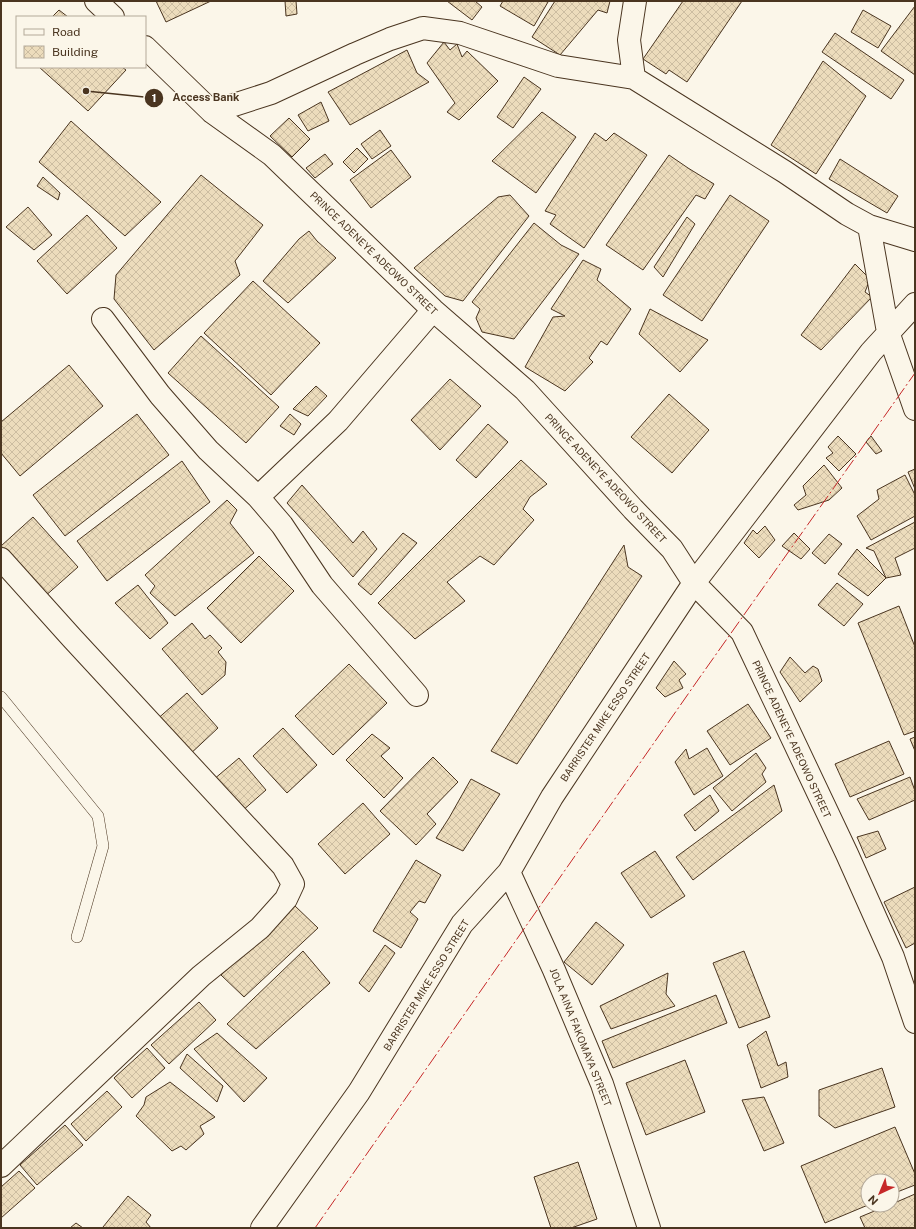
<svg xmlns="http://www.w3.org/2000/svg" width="916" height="1229" font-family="'Public Sans',sans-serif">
	<defs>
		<pattern id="building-cross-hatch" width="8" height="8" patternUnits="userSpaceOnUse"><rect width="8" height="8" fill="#ecdcbc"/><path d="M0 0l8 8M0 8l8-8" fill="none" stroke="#ccbda1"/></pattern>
	</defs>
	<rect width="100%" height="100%" fill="#fbf6e9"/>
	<path fill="url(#building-cross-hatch)" stroke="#4a3520" d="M156,1H211L166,22Z
		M285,1H296L297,14L286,16Z
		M447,1H475L482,7L472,20Z
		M503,1H546L548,2L534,26L500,6Z
		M555,1H610L607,13L598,10L560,55L532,37Z
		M683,1H742L687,82L669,70L666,74L643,59Z
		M915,6V75L881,51Z
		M59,10L68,17H52Z
		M863,10L891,26L878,48L851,32Z
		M835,33L904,80L891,99L822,52Z
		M444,42L450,50L457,44L462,57L467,51L498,81L459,120L447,112L455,103L427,63Z
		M407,50L417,73L429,82L350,125L328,92Z
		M823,61L866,96L816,174L771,145Z
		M39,67H122L126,70L88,111Z
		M524,77L541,89L513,128L497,117Z
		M321,102L329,121L308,131L298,115Z
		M542,112L576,137L536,193L492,161Z
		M289,118L310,139L292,157L270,136Z
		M71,121L161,202L125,236L39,162Z
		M380,130L391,146L372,159L361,144Z
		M595,133L606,141L614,133L647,155L584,248L550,224L556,215L545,211Z
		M357,148L368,159L354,173L343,162Z
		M391,150L411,177L371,208L350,180Z
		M325,154L333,164L315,178L306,168Z
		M669,155L688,168L714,184L705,199L696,195L643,270L606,245Z
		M840,159L898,196L887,213L829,179Z
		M201,175L263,225L235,261L240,275L154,350L114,299L116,275Z
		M43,177L60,193L58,200L37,186Z
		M510,195L529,216L463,301L445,296L414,268L498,197Z
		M730,195L769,221L702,321L663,295Z
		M28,207L52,235L34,250L6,227Z
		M87,215L117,248L67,294L37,261Z
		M687,217L695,224L663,277L654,267Z
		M534,223L561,245L579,254L514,339L482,332L476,318L480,309L472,302Z
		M309,231L317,241L336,258L288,303L263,281L299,239Z
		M583,260L601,269L597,280L631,309L607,345L601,341L589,358L593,362L565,391L525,367L553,317L565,316L551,309Z
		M855,264L870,279L865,292L872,297L821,350L801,335Z
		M253,281L320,343L271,395L204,333Z
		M650,309L708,340L680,372L639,334Z
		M201,336L279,407L246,443L168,373Z
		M69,365L103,406L20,476L1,453V422Z
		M450,379L481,406L440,450L411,420Z
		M316,386L327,396L308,416L293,409Z
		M669,394L709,430L672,473L631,437Z
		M137,414L169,455L65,536L33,495Z
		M290,414L301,424L294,435L280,426Z
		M488,424L508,442L476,478L456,460Z
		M838,436L856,454L839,471L826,458L833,453L828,447Z
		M871,436L882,451L876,454L866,442Z
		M521,460L547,484L530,497L523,509L534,520L494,565L480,556L447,582L465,601L415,639L378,603Z
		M182,461L210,502L107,581L77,541Z
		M824,465L842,488L829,500L798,510L794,505L806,495L803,486Z
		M915,469V489L908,472Z
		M905,475L915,495V516L871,540L857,516L879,499L877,490Z
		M302,485L353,543L363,531L377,549L353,577L287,503Z
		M227,500L237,510L230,523L254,553L175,616L150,593L155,586L145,575Z
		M33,517L78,567L43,598L1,552V546Z
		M915,522V548L895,558L901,575L886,578L874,551L866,548Z
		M765,526L775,540L759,558L744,543L753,530L757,534Z
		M403,533L417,543L371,595L358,584Z
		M794,533L810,549L801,559L782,546Z
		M829,534L842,544L825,564L812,553Z
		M624,545L628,567L642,576L517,764L491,751Z
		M857,549L886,578L868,596L838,574Z
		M259,556L294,591L241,643L207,608Z
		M837,583L863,604L844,626L818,605Z
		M138,585L168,623L150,639L115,603Z
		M899,606L915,647V731L904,735L858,623Z
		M192,623L205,639L210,635L222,648L218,652L226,662L225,675L202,695L162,649Z
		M790,657L805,673L813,666L818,669L822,681L800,702L780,672Z
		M674,661L686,674L679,680L683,688L665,697L656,688Z
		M349,664L387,703L333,755L295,716Z
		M187,693L218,728L187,757L155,721Z
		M748,704L771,738L730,765L707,731Z
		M283,728L317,765L287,793L253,756Z
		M372,734L390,748L381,756L403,778L384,798L346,760Z
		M915,737V751L910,739Z
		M889,741L904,774L850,797L835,764Z
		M707,748L723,776L694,795L675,762L686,749L689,759Z
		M756,753L766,768L762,774L766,782L732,811L713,788Z
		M433,757L458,782L427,814L436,824L416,845L380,811Z
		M239,758L266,790L241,812L213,780Z
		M910,777L915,791V800L869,820L857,799Z
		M471,779L500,794L463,851L436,838L449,818Z
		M774,785L782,811L693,880L676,857Z
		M710,795L719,811L695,831L684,815Z
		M363,803L390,834L345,874L318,844Z
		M878,831L886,849L866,858L857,837Z
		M655,851L685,896L651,918L621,873Z
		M416,860L441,875L425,903L419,901L410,912L418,919L401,948L373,931Z
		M915,887V943L906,948L884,902Z
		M294,905L318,928L244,997L221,975Z
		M596,922L624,945L592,985L564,962Z
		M385,945L395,953L369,992L359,983Z
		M303,951L330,983L256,1049L227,1024Z
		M744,951L770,1017L739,1028L713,963Z
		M668,973L666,994L675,1006L611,1029L600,1006Z
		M716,995L727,1023L613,1068L602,1041Z
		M199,1002L216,1020L169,1064L151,1045Z
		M766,1031L778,1066L786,1062L788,1077L761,1088L747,1045Z
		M217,1033L267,1078L244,1102L194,1049Z
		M147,1048L165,1068L132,1098L114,1078Z
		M187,1054L223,1086L217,1102L180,1068Z
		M685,1060L705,1112L646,1135L626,1083Z
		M882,1068L895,1107L835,1128L819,1116V1090Z
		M170,1082L215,1117L200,1126L204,1134L186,1150L181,1146L172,1151L136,1116L144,1105L146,1097Z
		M107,1091L122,1107L86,1141L71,1124Z
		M764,1097L784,1143L764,1151L742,1100Z
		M65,1125L83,1145L37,1185L20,1165Z
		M895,1127L915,1174V1185L892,1194V1181H868V1205L825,1223L801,1166Z
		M578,1162L597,1219L571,1228H551L534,1177Z
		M19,1171L35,1188L1,1218V1187Z
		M915,1194V1228H865L860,1217L889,1205H892V1204Z
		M128,1196L151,1215L146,1222L151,1228H104L103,1227Z
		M76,1223L83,1228H70Z"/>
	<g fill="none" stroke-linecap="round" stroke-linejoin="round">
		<g stroke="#4a3520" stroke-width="12">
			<path id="lane" d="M1,697L98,816L103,846L77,937"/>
		</g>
		<g stroke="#4a3520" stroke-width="24">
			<path id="street" d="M96,1L113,17
				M145,47L212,112L272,155L433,310L525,390L633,509L672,549L694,583L742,632L847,854L893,957L915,1022
				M634,78L629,40L635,1
				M212,112L271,93L355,54L390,39L423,28L460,33L558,66L634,78L785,172L847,214L869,226L915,240
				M869,226L888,332L915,409
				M103,319L160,395L208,450L258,497L282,525L322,585L417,695
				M258,497L338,421L433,310
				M1,559L72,638L283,866L293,884L286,899L260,928L201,976L1,1166
				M509,872L554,970L602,1084L649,1228
				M262,1228L359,1092L462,924L509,872L552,797L694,583L871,352L915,304"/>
		</g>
		<use href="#lane" stroke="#fbf6e9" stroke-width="11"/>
		<use href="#street" stroke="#fbf6e9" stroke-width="22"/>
		<path stroke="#c62828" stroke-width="1" stroke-dasharray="14 3 2 3" stroke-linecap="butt" d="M315,1228L700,677L915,373"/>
	</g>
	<g text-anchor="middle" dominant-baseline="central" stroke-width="3" stroke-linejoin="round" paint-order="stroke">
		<g font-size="10" fill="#4a3520" stroke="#fbf6e9">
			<text transform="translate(374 253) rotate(44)">PRINCE ADENEYE ADEOWO STREET</text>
			<text transform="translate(606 478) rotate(47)">PRINCE ADENEYE ADEOWO STREET</text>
			<text transform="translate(605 717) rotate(-56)">BARRISTER MIKE ESSO STREET</text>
			<text transform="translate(792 739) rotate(65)">PRINCE ADENEYE ADEOWO STREET</text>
			<text transform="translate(426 985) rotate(-58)">BARRISTER MIKE ESSO STREET</text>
			<text transform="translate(581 1037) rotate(68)">JOLA AINA FAKOMAYA STREET</text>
		</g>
	</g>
	<path fill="none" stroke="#4a3520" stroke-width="1.5" d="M86 91L154 98"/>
	<g fill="#4a3520" stroke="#fbf6e9" stroke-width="1.5">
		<circle cx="86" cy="91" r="4"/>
		<circle cx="154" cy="98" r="10"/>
	</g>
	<g font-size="12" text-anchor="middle" font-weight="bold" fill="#fff">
		<text x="154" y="102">1</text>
	</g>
	<g font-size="11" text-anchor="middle" font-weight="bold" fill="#4a3520" stroke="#fbf6e9" stroke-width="3" stroke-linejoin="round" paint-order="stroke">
		<text x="206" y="101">Access Bank</text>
	</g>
	<rect width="916" height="1229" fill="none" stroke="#4a3520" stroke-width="4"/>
	<rect x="16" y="16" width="130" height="52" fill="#fbf6e9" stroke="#b4a999"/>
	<rect x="24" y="29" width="20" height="6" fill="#fbf6e9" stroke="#b4a999"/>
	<text x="52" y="36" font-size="12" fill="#4a3520">Road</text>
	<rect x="24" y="46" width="20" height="12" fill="url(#building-cross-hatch)" stroke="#b4a999"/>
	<text x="52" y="56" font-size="12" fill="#4a3520">Building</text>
	<g transform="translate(880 1193) rotate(224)"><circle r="19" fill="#fbf6e9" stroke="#b4a999"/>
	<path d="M0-3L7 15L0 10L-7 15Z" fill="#c62828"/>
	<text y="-6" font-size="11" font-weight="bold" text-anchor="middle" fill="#4a3520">N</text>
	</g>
</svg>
